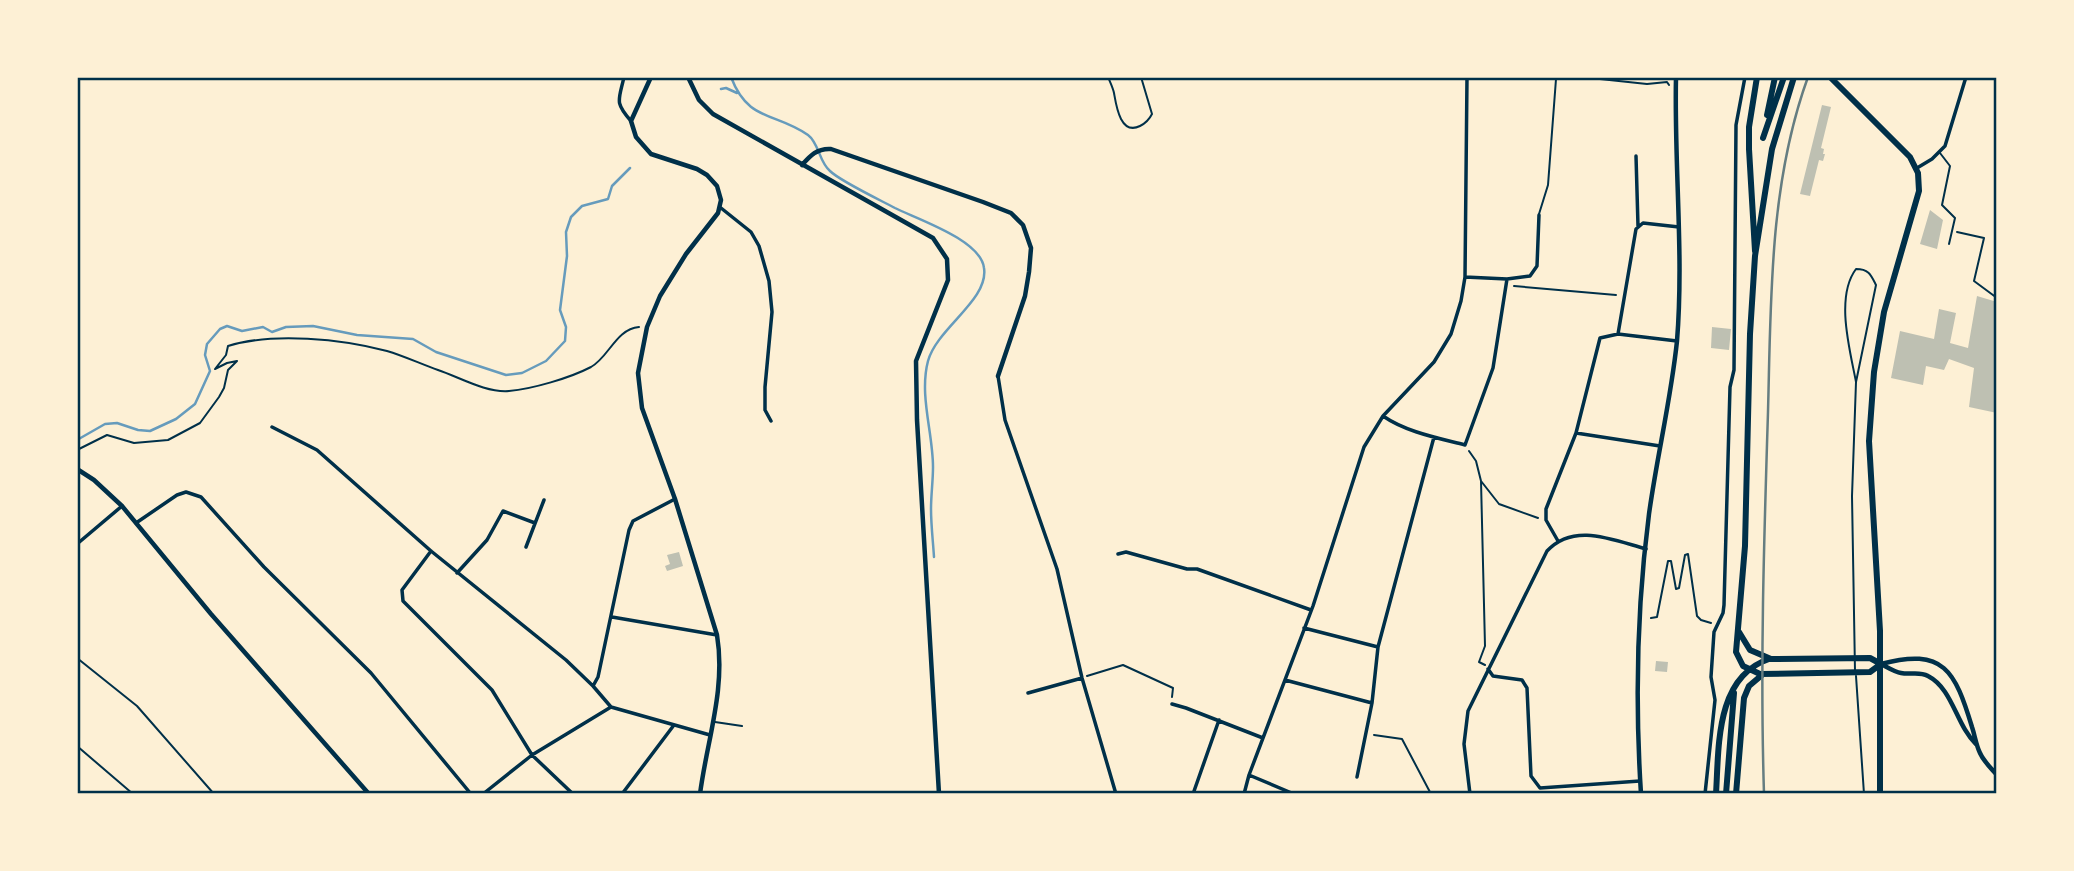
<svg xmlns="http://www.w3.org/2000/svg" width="2074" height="871" font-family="Lato,sans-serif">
	<rect width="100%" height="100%" fill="#fdf0d5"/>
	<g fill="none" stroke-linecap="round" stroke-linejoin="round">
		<path stroke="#669bbc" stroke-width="2.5" d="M731,77C748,122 775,112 808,135C819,143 819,162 830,171C840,181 880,200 895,208C917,219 981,240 984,268C989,300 937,328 928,361C919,395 933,433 933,467C933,481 931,495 931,509C931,525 933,541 934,557
			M721,89L726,88L737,93
			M77,440L105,424L117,423L138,430L150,431L176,419L195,404L210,371L205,355L207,344L220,329L227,326L242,331L263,327L272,332L286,327L313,326L357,335L413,339L436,352L506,375L522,373L546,361L565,341L566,327L560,310L567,256L566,232L571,217L582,206L608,199L612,186L630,168"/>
	</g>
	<path fill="#bec0b2" d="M1822,105L1831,107L1821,148L1824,149L1823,154H1825L1823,161L1819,160L1810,196L1800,194Z
		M1930,210L1943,220L1937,249L1920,244Z
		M1977,296L1997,302V413L1969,407L1974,368L1949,359L1944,370L1926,366L1923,385L1891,378L1900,331L1934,339L1939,309L1956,313L1950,343L1968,348Z
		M1712,327L1731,329L1729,350L1711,348Z
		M679,552L683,566L667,571L665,566L670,564L667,555Z
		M1656,661L1668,662L1667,672L1655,671Z"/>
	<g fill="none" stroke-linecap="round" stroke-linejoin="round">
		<path stroke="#003049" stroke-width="2" d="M1581,77L1647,84L1667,82L1669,85
			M1957,232L1984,238L1974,281L1997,298
			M1514,286L1616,295
			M77,450L107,435L134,443L168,440L200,423L219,397L224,388L228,370L237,361L227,363L215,369L226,355L228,346C273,332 342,339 387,351C404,356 421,364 438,370C459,377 486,393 509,391C532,389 570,378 591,367C609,357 616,329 639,327
			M1469,451L1476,461L1481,481L1485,646L1479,662L1485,665
			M1481,481L1499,504L1538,518
			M1651,618L1657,617L1668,561H1671L1676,589L1679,588L1685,555L1688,554L1697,616L1701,620L1711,623
			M77,658L137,706L214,794
			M1087,676L1123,665L1173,688L1172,697
			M1374,735L1402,739L1431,794
			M77,746L133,794"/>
		<path stroke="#003049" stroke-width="2" d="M1108,77C1110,82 1113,88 1114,93C1116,104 1120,136 1140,126C1146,123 1149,120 1152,114L1141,77
			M1940,153L1950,166L1942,205L1955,218L1949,244
			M1539,214L1548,185L1556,79
			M1855,671L1852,496L1856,382L1876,285C1871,275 1869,269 1856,269C1835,297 1850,350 1856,382
			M1856,676L1864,794
			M715,722L742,726"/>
		<path stroke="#003049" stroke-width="3.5" d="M624,77C619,100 614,102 631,121
			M1636,156L1638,226
			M1917,168L1932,159L1945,146L1966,77
			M721,208L751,232L759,246L769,281L772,312L765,387V410L771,421
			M1465,277L1507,279L1530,276L1537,266L1539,215
			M1677,341L1618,334L1636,229L1643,223L1679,227
			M998,376L1005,420L1057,569L1082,678L1116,794
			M1383,416C1406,432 1438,438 1465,445L1493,368L1507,279
			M272,427L317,450L431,551L566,660L593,686
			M1576,433L1660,446
			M136,523L177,495L186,492L201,497L264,567L371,673L471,794
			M1558,541L1546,520V509L1576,433L1600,338L1618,334
			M77,544L122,506
			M526,547L544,500
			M431,551L402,590L403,601L492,690L532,755L573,794
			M1118,554L1126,552L1187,569H1197L1311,610
			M457,573L487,540L503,511L535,523
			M612,617L717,635
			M1304,628L1378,647L1434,437
			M1488,669L1493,676L1522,680L1527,688L1531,776L1540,788L1640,781
			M1285,680L1372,703
			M1028,693L1082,678
			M1172,704L1186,708L1263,738
			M611,707L710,735
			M1249,775L1294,794
			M1357,777L1372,703L1378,647
			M483,794L532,755L611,707L593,686L598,677L629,530L633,521L675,499
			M622,794L674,725
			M1108,794L1115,792
			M1193,794L1219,720
			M1244,794L1249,775L1313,606L1364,447L1383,416L1434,362L1451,334L1461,301L1465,277L1467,77
			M1470,794L1464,744L1468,711L1547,551C1574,522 1613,540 1646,549
			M1705,794L1715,700L1711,677L1714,632L1723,613L1724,605L1730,387L1734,370L1736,125L1745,77"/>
		<path stroke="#003049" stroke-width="4.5" d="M651,77L631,121L636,137L651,154L697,169L707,175L717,186L721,200L718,213L686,254L660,296L647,327L638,373L642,408L675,499L717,635C726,689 707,740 700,794
			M688,77L699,100L713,114L933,238L947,259L948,280L916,361L917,420L939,794
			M802,165C810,156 817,148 831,149L983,202L1011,213L1023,225L1031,248L1029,272L1025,296L998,376
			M77,469L94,480L122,506L211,614L369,794
			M1881,664C1944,647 1955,671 1972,727C1975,736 1976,745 1980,753C1984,762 1991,768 1997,775
			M1881,664C1887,667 1895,672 1901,673C1911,675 1919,671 1928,676C1953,689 1956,725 1976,744
			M1641,794C1635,701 1637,606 1649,514C1657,456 1671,399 1677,341C1684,254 1674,165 1676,77"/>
		<path stroke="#003049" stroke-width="6" d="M1830,77L1910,157L1918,173L1919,191L1884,312L1874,372L1869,441L1880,631V794"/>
		<path stroke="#003049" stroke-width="6" d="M1767,115L1775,77
			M1763,138L1784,77
			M1755,251L1749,149V127L1757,77
			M1739,632L1750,650L1771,659L1870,658L1881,664L1870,672L1760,674L1743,666L1736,652L1745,546L1750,334L1755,256L1772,149L1794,77
			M1716,794C1719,747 1715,677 1769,659
			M1726,794L1734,693
			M1736,794L1744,698L1749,686L1762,675"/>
		<path stroke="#657d81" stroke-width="2.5" d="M1764,794C1760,666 1764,540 1768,412C1771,300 1769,184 1808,77"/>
	</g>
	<rect width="2074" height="871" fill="none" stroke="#fdf0d5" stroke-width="158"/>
	<rect x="79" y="79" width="1916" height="713" fill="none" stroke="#003049" stroke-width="2.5"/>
</svg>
